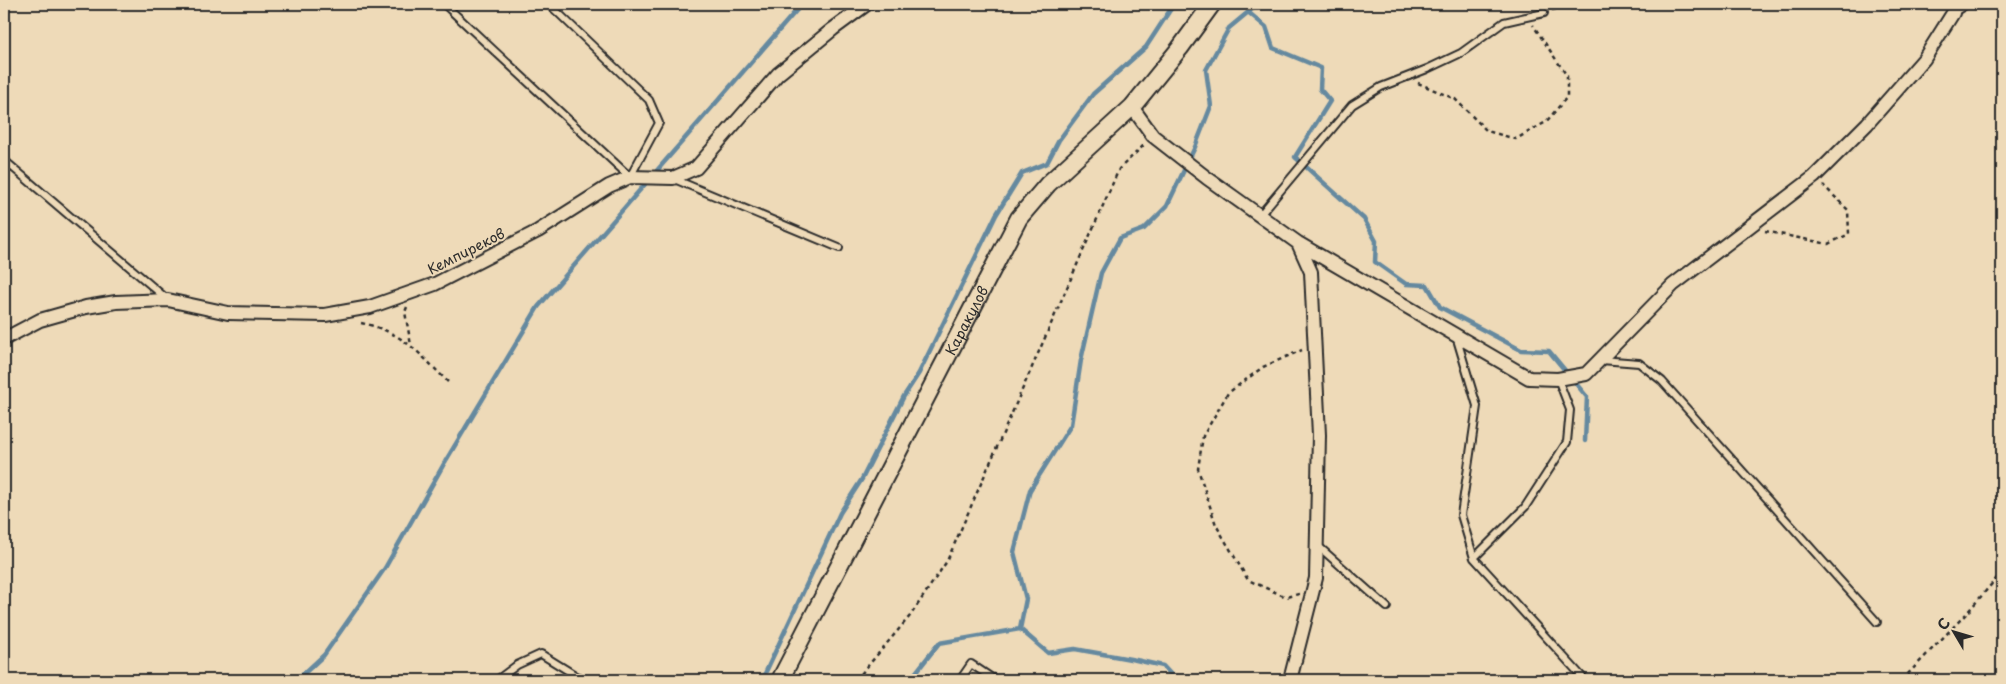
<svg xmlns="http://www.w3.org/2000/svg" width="2006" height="684" font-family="'Playpen Sans',sans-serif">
	<rect width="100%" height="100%" fill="#eedab8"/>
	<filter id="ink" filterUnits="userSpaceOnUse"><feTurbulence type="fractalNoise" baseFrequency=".02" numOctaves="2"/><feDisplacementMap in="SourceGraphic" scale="10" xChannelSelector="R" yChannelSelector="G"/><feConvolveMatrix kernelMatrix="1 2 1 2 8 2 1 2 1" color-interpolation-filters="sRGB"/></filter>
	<g filter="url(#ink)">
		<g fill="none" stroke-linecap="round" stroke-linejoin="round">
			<path stroke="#65899f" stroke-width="4.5" d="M1248,12L1266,27L1273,48L1321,68L1320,89L1330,101L1295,157L1364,219L1376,241L1375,262L1406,284L1427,285L1440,307L1521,350L1549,351L1587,397L1585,441
				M1020,629L1048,653L1075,649L1136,660L1163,666L1176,680
				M297,680L324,655L385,568L445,462L538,307L802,4
				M762,680L840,513L862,479L904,396L919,373L996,215L1022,173L1047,163L1059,140L1093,94L1146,47L1174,4
				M910,680L939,643L1020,629L1026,599L1014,552L1030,490L1071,425L1081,360L1101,273L1120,238L1144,229L1167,206L1195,147L1211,106L1206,70L1229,28L1258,4"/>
			<g stroke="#2b2b2b" stroke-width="10">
				<path id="service" d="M444,4L630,177L659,123L649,100L549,4
					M1951,4L1953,13L1967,4
					M4,160L167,299
					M674,179L839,248
					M1260,215L1352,105L1381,87L1427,69L1461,53L1504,22L1544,13
					M1456,336L1477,406L1461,515L1474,558
					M1601,360L1639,363L1662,381L1877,622
					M1558,379L1570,410L1567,442L1525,507L1474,558L1585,680
					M1317,545L1387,607
					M497,680L517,665L541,654L583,680
					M960,680L971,664L995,680"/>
			</g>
			<g stroke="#2b2b2b" stroke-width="16">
				<path id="minor" d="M1132,107L1153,136L1207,178L1298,243L1529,378L1558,379L1586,374L1673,285L1814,177L1867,124L1924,59L1953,13
					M4,339L40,320L86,307L116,302L168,300L228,313L325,315L370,307L435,284L538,231L609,186L630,177L673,178L696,168L778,74L833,29L867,4
					M1290,680L1316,578L1319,435L1311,272L1298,243"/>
			</g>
			<g stroke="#2b2b2b" stroke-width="20">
				<g id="secondary">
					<path id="s1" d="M780,680L1019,218L1048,184L1132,107L1180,48L1212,4"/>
				</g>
			</g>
			<path stroke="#2b2b2b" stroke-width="2.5" stroke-dasharray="4 4" stroke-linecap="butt" d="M1552,10L1575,4
				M1418,83L1455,99L1487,131L1516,139L1546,122L1567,97V76L1533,25
				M1765,231L1828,244L1849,234L1848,210L1823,185
				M407,307L405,312L411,345
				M361,323C402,331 420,354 448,382
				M1299,594L1286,597L1248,580L1216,525L1198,469L1203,436L1228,393L1263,367L1302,350
				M856,680L910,616L947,561L1119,169L1144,145
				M1902,680L1966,614L2002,572"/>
			<use href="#service" stroke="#eedab8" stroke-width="6"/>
			<use href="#minor" stroke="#eedab8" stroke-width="12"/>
			<use href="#secondary" stroke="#eedab8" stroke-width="16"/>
		</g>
	</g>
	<g text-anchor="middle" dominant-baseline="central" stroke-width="4" stroke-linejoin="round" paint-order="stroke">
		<g font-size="14" fill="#2b2b2b" stroke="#eedab8">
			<text transform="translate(466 251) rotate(-27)">Кемпиреков</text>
			<text stroke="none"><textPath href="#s1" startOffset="405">Каракулов</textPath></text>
		</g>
	</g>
	<rect width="2006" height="684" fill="none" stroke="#eedab8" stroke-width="20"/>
	<rect x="10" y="10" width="1986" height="664" fill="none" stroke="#2b2b2b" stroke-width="2" filter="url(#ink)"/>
	<g transform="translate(1954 632) rotate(308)" stroke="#eedab8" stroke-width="4" paint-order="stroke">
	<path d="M0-4L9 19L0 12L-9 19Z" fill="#2b2b2b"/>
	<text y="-8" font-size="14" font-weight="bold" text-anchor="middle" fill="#2b2b2b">С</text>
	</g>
</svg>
